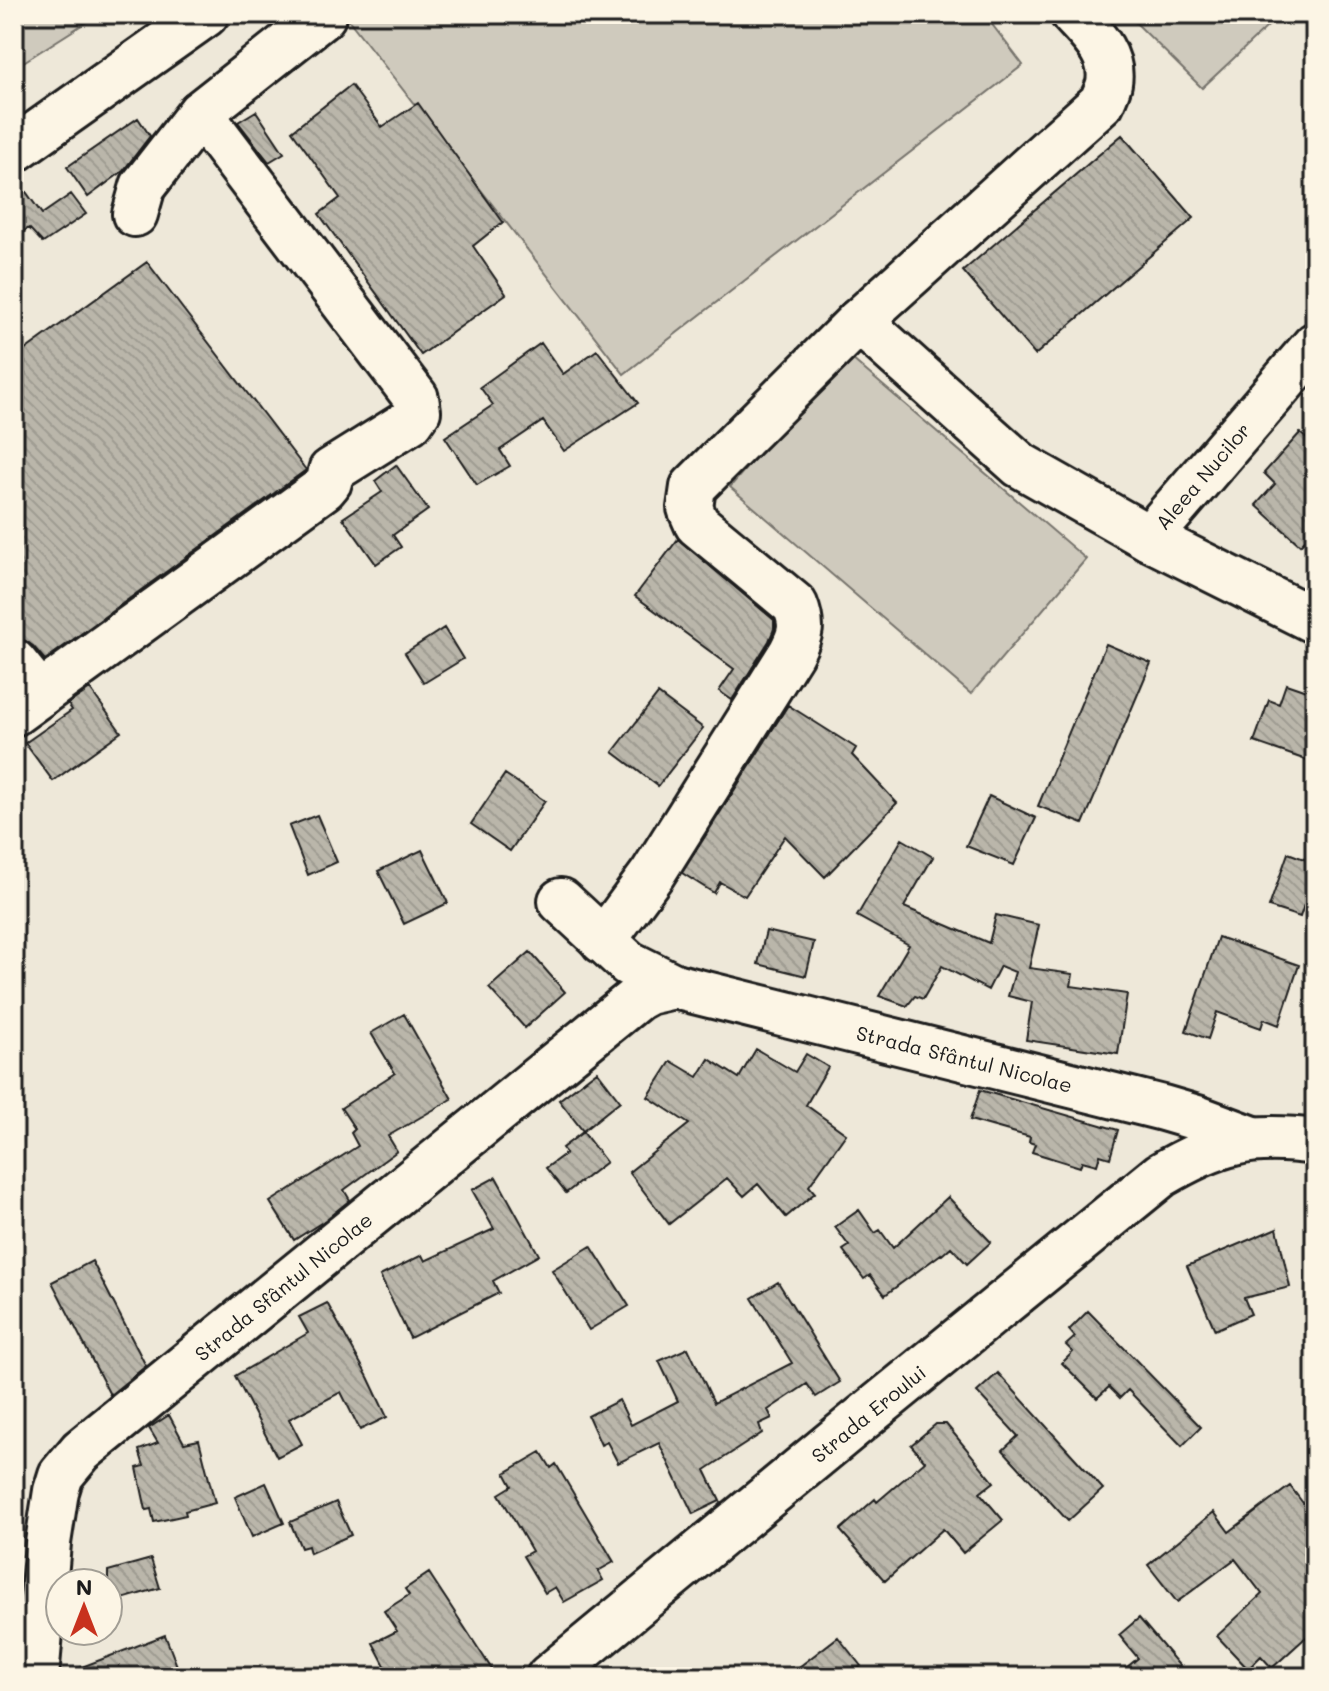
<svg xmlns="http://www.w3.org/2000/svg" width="1329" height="1691" font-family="Mali,sans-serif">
	<defs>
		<pattern id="building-back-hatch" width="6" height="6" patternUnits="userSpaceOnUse" patternTransform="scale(2)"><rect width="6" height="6" fill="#bab6aa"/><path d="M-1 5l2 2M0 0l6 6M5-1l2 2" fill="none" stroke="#9f9c92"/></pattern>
	</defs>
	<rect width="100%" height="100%" fill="#eee8d9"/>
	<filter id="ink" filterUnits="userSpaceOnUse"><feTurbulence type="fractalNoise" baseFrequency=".0125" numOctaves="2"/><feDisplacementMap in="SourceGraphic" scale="16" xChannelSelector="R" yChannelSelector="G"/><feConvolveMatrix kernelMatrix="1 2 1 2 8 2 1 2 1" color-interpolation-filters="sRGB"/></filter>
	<g filter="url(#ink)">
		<path fill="#cfcabd" stroke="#76736c" stroke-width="2" d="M14,14H99L14,68Z
			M355,14H984L1023,65L624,374L348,19Z
			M1127,14H1281L1202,88Z
			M845,353L1086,559L971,694L730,487Z"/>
		<path fill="url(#building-back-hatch)" stroke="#1c1c1c" stroke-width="2" d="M351,85L382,127L418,103L503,222L473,246L506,294L421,355L319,214L340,198L292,131Z
			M256,111L284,153L269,162L238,122Z
			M138,118L150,136L123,171L88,197L67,167Z
			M1122,135L1194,218L1035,355L963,271Z
			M14,175L42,214L71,194L86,214L43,243L29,228L14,237Z
			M147,262L306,470L45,660L33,646L21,638L14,628V358Z
			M541,343L563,374L597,350L638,403L564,451L543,421L500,450L510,466L477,485L445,437L493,405L480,387Z
			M1300,433L1315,446V530L1300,545L1256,505L1275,484L1264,473Z
			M396,465L428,510L393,535L401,547L376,564L343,518L382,492L375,481Z
			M678,539L774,620V629L769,641L732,700L719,691L734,669L635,596Z
			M444,628L463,659L424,683L405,653Z
			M1106,644L1151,663L1083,824L1038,806Z
			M1286,684L1315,694V763L1254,742L1269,700L1279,704Z
			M90,689L121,732L53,781L25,743L72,710L68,704Z
			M658,694L703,728L658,786L613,752Z
			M788,705L856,748L852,755L897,803L825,877L785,836L745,896L720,882L714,893L682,873Z
			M505,774L545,801L510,851L471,824Z
			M989,796L1036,818L1014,865L966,846Z
			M317,815L337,862L308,875L289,826Z
			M902,839L933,857L904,907L989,943L996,915L1039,925L1029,968L1073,974L1071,986L1127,994L1118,1054L1026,1040L1032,1002L1008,996L1015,972L1000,966L988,990L942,966L923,999L915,996L907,1006L879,996L909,945L857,916Z
			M422,850L448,903L404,924L378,871Z
			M1288,853L1315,863V909L1304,905L1300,917L1269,907Z
			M766,931L814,942L806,976L758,964Z
			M1218,937L1299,965L1279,1025L1264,1019L1261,1028L1217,1012L1208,1039L1186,1031Z
			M530,952L565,992L525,1028L489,988Z
			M404,1014L452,1099L388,1136L397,1151L344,1190L350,1200L324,1221L294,1240L270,1202L358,1146L351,1133L355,1129L341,1108L395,1073L371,1033Z
			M756,1049L795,1072L806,1054L828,1067L806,1105L846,1134L809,1186L815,1193L786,1217L758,1184L744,1196L727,1178L669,1224L629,1172L689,1124L648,1097L671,1061L698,1077L709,1059L739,1078Z
			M597,1071L620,1101L583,1131L559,1100Z
			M980,1090L1118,1130L1110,1158L1100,1155L1097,1165L1082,1161L1080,1167L1032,1152L1035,1144L1029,1142L1030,1137L970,1120Z
			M583,1132L606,1162L566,1193L546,1168L566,1153L562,1148Z
			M496,1177L539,1255L493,1281L499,1293L410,1338L380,1276L422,1255L425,1261L494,1229L472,1190Z
			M948,1197L991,1242L967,1264L951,1247L942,1255L941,1254L885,1295L870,1275L864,1279L843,1250L849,1246L835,1227L859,1210L875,1233L880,1230L893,1248Z
			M1277,1228L1290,1287L1244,1298L1251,1314L1215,1330L1187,1266Z
			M591,1246L629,1306L589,1330L552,1270Z
			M92,1261L146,1366L110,1395L52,1282Z
			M778,1282L840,1382L816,1397L807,1384L768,1410L772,1418L759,1424L762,1433L705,1470L720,1501L693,1514L659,1443L618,1463L607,1442L601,1445L588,1416L619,1400L631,1425L678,1401L659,1361L688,1348L714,1403L792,1363L752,1298Z
			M327,1303L368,1377L387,1417L360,1430L341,1392L289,1419L302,1444L277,1457L235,1376L308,1333L299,1317Z
			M1088,1311L1201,1427L1182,1446L1128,1390L1120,1398L1109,1387L1097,1398L1062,1363L1073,1352L1066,1345L1075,1337L1069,1330Z
			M998,1373L1103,1489L1068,1521L1003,1450L1018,1436L977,1392Z
			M169,1415L184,1443L199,1440L215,1503L185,1511L186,1515L154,1522L151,1509L146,1510L137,1468L144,1466L139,1450L158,1443L149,1428Z
			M936,1424H946L994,1482L980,1493L1003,1520L963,1553L943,1529L885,1581L840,1530L875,1499L877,1502L925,1461L911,1445Z
			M541,1452L551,1468L556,1464L614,1562L598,1571L603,1580L564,1602L555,1587L545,1593L523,1556L532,1551L499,1494L512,1486L505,1473Z
			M266,1483L284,1523L252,1537L235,1497Z
			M1290,1486L1315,1519V1629L1272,1668L1261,1656L1248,1669L1217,1636L1262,1594L1235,1559L1177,1602L1148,1565L1214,1512L1229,1532Z
			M336,1502L351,1535L310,1553L308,1546L301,1548L290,1522Z
			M151,1559L160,1588L108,1603V1571Z
			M429,1573L497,1677H391L373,1643L397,1631L384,1611L409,1595L405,1589Z
			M1139,1618L1189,1677H1115L1138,1658L1119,1635Z
			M165,1635L177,1666L164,1671L166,1677H61V1675Z
			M838,1637L861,1666L847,1677H786Z"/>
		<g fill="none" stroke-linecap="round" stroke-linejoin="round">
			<g stroke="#1c1c1c" stroke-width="50">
				<g id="minor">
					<path d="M14,150L206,14"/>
					<path d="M135,214L143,186L200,113L323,16"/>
					<path d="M859,321L1020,465L1149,538L1315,621"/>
					<path id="s1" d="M1149,538L1315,345"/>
					<path d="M14,662L40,694"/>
					<path d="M14,713L324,488L329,482L331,471L411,421L418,411L416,398L200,113"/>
					<path id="s2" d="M561,901L628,963L674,986L1163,1108L1197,1118L1253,1139"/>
					<path d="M603,941L653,873L791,653C801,634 803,625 795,605L697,524L690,508L693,487L859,321L1102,102C1104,96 1108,89 1109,83C1114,54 1090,33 1073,14"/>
					<path id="s3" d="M36,1677L48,1543L56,1491L61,1475L81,1451L637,998L648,992L674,986"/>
				</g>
			</g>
			<g stroke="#1c1c1c" stroke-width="50">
				<g id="major">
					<path id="s4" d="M549,1677L854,1425L1161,1175C1217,1142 1249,1133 1315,1142"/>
				</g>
			</g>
			<use href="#minor" stroke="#fcf5e5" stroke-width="44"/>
			<use href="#major" stroke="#fcf5e5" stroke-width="44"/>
		</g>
	</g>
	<g text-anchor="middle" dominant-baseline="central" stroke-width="8" stroke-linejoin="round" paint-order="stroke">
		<g font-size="20" fill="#1c1c1c" stroke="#fcf5e5">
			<text stroke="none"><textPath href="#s1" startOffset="82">Aleea Nucilor</textPath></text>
			<text stroke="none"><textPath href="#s2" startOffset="442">Strada Sfântul Nicolae</textPath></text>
			<text stroke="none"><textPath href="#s3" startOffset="496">Strada Sfântul Nicolae</textPath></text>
			<text stroke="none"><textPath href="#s4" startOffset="414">Strada Eroului</textPath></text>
		</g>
	</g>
	<rect width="1329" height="1691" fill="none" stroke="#fcf5e5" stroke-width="48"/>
	<rect x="24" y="24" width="1281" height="1643" fill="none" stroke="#1c1c1c" stroke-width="3" filter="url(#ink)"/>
	<g transform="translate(84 1607)"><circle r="38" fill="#fcf5e5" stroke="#a29e95" stroke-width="2"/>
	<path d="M0-6L14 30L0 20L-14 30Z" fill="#c8321e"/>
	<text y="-12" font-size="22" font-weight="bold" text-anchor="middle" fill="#1c1c1c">N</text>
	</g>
</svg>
